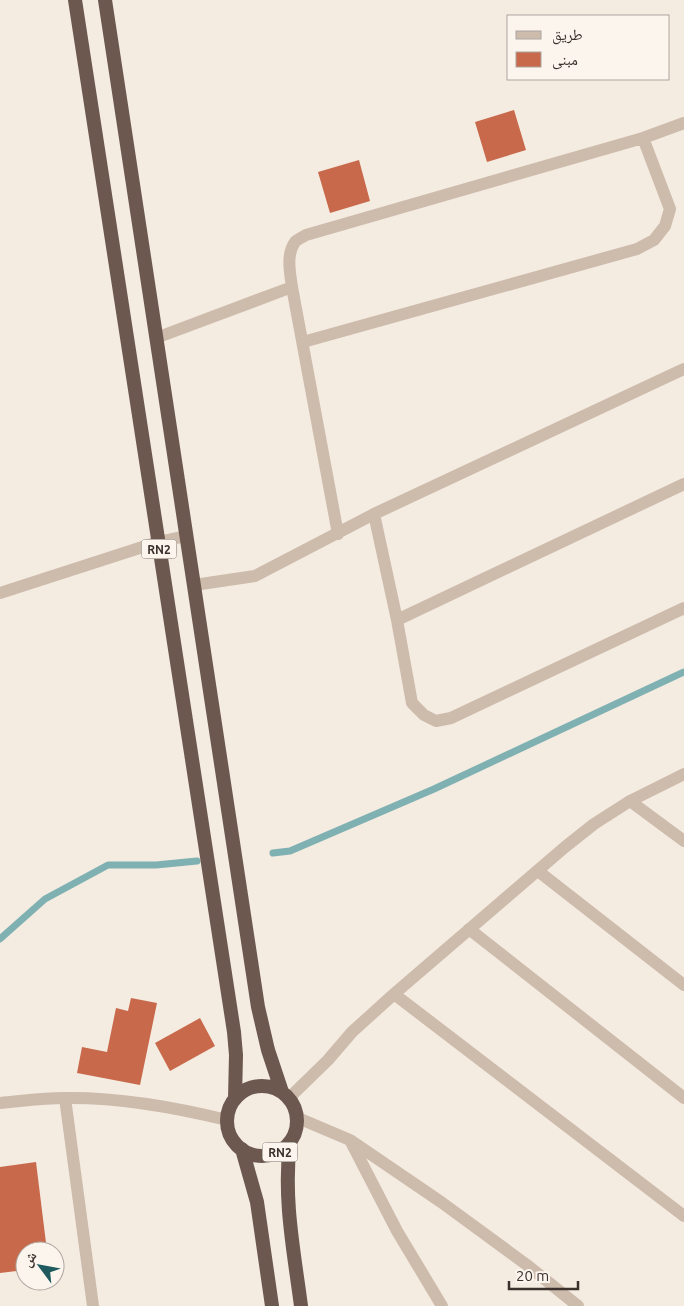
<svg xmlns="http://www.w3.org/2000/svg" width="684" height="1306" font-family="Ubuntu,'Noto Naskh Arabic',sans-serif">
	<rect width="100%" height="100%" fill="#f4ebe1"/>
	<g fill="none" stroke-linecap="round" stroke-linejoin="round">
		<path stroke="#7fb0b2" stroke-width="7" d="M273,853L290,851L434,789L684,672
			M0,939L45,899L108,865H156L197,861"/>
	</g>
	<path fill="#c8694b" d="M514,110L526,150L487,162L475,122Z
		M359,160L370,201L330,213L318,172Z
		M131,998L157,1003L140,1085L77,1073L82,1047L107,1052L116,1008L128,1011Z
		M200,1018L215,1046L170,1071L155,1043Z
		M36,1162L47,1251H25V1270L0,1273V1167Z"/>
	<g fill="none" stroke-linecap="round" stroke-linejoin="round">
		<path stroke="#cdbbac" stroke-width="12" d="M292,287C290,273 286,254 295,242C298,239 303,237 306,235L643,138L684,123
			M156,338L292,287L338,534
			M303,342L637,249L654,240L665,226L670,209L643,138
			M374,514L397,620L412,703L424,715L436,721L451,718L684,608
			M194,585L255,576L374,514L684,369
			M0,593L158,542L186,536
			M397,620L684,484
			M630,801L684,841
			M538,871L684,985
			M469,929L684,1098
			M394,994L684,1216
			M65,1098L93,1306
			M289,1098L328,1060L352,1032L394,994L565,847L594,824L630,801L684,774
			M298,1118L350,1140L441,1202L527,1265L578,1306
			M351,1142L397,1231L442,1306"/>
		<path stroke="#cdbbac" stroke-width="12" d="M0,1103C22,1101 43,1098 65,1098C120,1097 174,1107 227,1120"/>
		<path stroke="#6c584f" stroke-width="14" d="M75,0L234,1032L236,1055L235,1099
			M105,0L258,1007L268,1050L282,1092
			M227 1121a35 35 0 1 1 70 0a35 35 0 1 1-70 0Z
			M290,1143C283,1198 294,1252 301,1306
			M242,1149L257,1202L272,1306"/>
	</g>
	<g text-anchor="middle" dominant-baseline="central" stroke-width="4" stroke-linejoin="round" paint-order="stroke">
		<g fill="#fbf5ee" stroke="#756b66" stroke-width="1">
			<rect x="141.5" y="539.5" width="35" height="19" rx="4"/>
			<rect x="262.5" y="1142.5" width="35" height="19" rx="4"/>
		</g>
		<g font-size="12" font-weight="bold" fill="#3b302b">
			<text x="159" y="549">RN2</text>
			<text x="280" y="1152">RN2</text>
		</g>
	</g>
	<rect x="507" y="15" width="162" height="65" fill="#fbf5ee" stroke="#aea6a0"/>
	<rect x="516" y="31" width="25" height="8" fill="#cdbbac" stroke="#aea6a0"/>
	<text x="552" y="40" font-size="15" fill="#3b302b">طريق</text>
	<rect x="516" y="52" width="25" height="15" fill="#c8694b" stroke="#aea6a0"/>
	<text x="552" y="65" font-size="15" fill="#3b302b">مبنى</text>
	<g transform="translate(40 1266) rotate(302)"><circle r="24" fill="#fbf5ee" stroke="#aea6a0"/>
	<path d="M0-4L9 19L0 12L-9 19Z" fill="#1f5a5e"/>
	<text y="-8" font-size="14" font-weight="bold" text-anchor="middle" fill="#3b302b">ش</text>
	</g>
	<path d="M509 1281v8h69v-8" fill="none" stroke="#3b302b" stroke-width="2.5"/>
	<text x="516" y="1281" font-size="15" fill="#3b302b" stroke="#fbf5ee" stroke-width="4" paint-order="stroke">20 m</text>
</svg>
